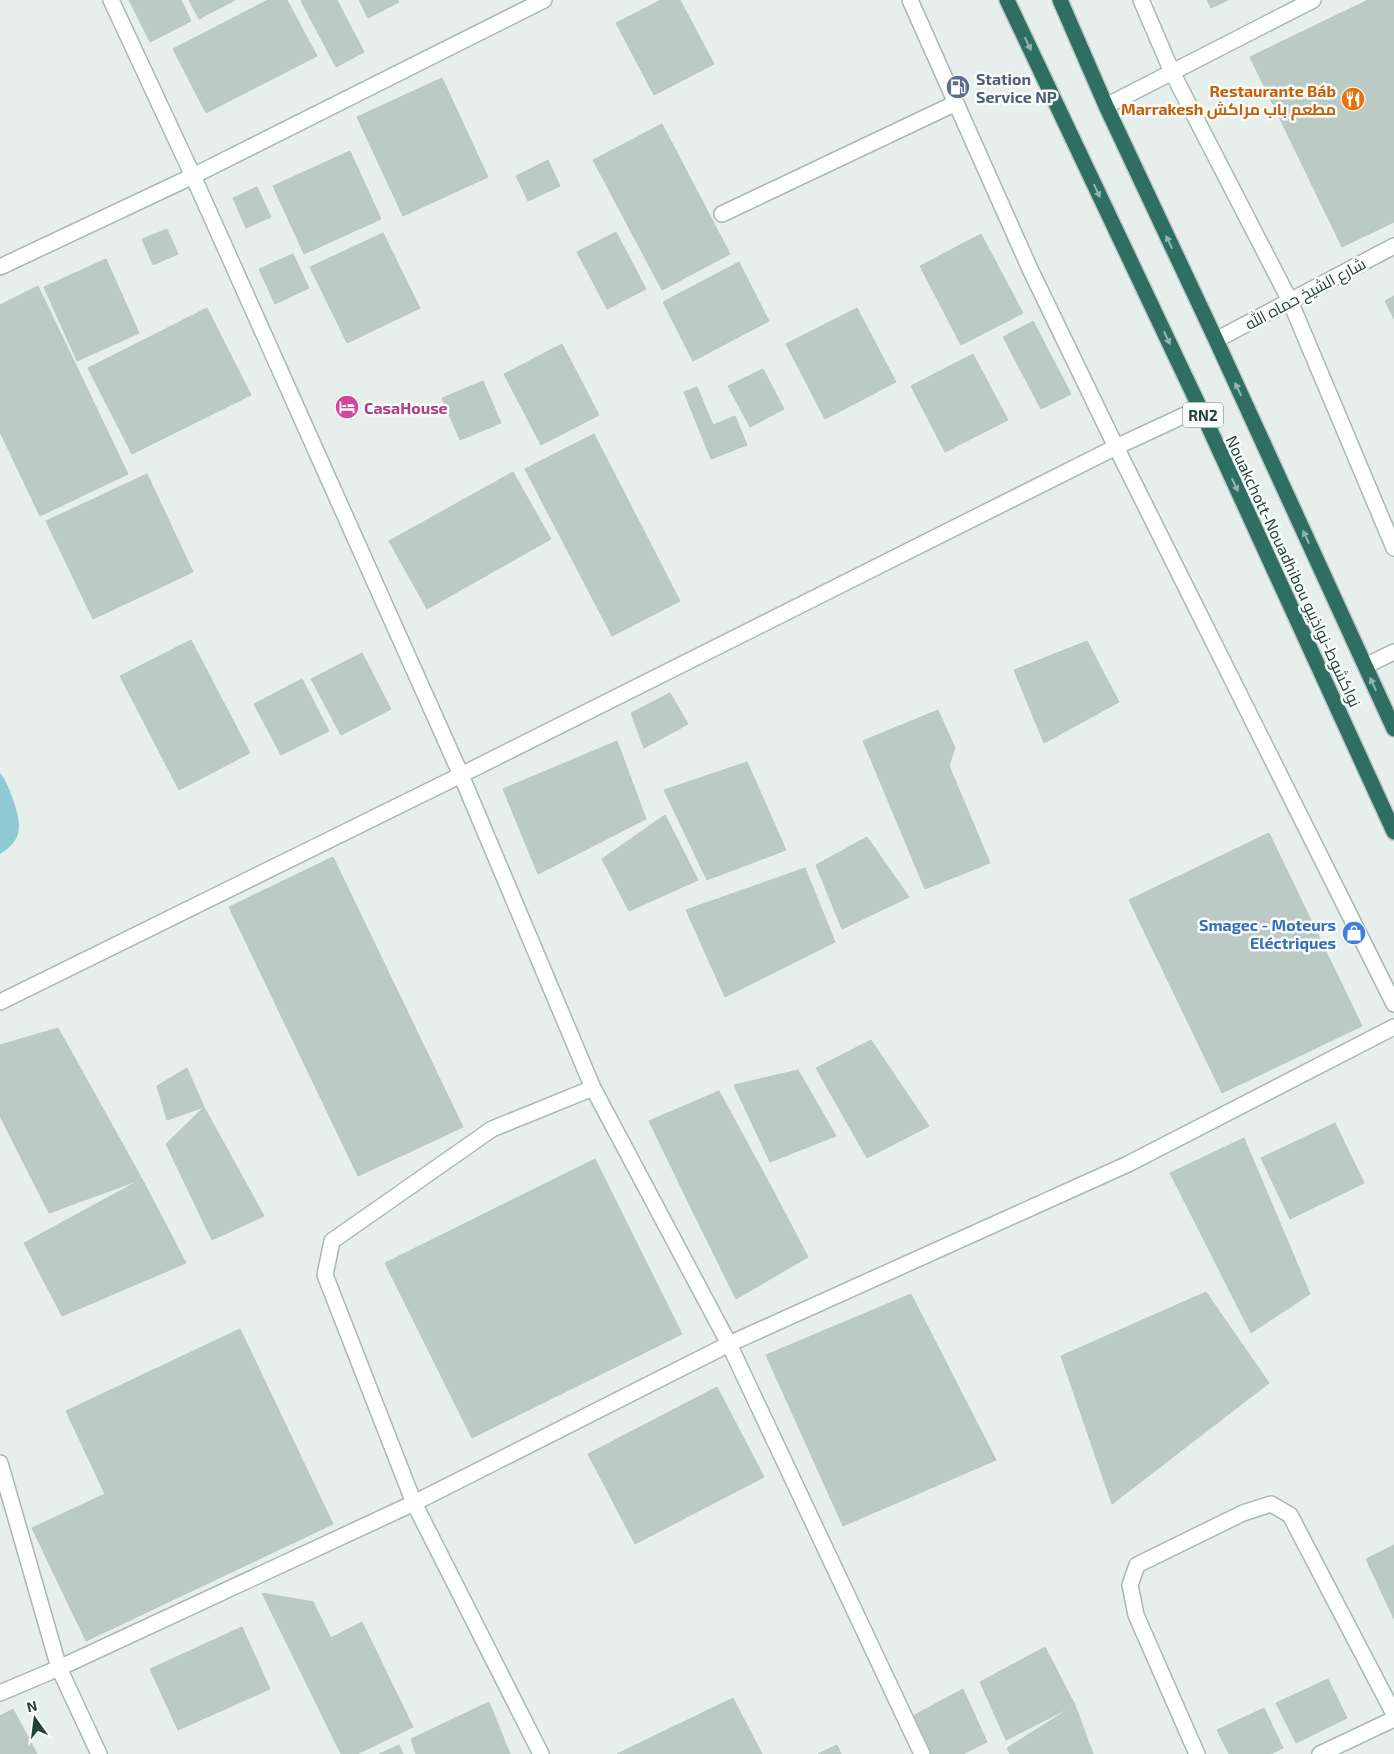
<svg xmlns="http://www.w3.org/2000/svg" width="1394" height="1754" font-family="'Exo 2',Cairo,sans-serif">
	<rect width="100%" height="100%" fill="#e6efeb"/>
	<path fill="#8ec9d4" d="M0,773C7,781 10,792 14,802C21,825 24,839 0,854Z"/>
	<path fill="#bbcac4" stroke="#b8c9c2" d="M129,0H181L191,21L150,42Z
		M189,0H235L199,19Z
		M268,0H287L317,56L206,113L173,49Z
		M303,0H337L364,52L336,67L301,1Z
		M359,0H398L399,2L368,18Z
		M661,0H680L714,64L654,95L616,23Z
		M1207,0H1228L1211,8Z
		M1368,0H1394V222L1342,247L1250,57Z
		M442,78L488,177L403,216L357,117Z
		M662,124L730,254L662,290L593,160Z
		M350,151L381,219L304,254L273,186Z
		M548,160L560,186L528,201L516,176Z
		M257,187L271,217L246,228L233,198Z
		M167,229L178,254L153,265L142,239Z
		M616,232L646,289L607,309L577,252Z
		M383,233L420,308L347,343L310,267Z
		M981,234L1023,313L961,345L920,266Z
		M293,254L309,288L275,304L259,269Z
		M106,259L139,333L77,361L44,287Z
		M739,262L769,321L693,361L663,302Z
		M38,286L128,474L40,516L0,432V305Z
		M1394,296V319L1385,301Z
		M207,308L251,395L132,454L88,368Z
		M857,308L896,382L825,419L786,344Z
		M1033,321L1071,394L1041,409L1003,337Z
		M562,344L599,415L541,445L504,374Z
		M973,354L1008,420L945,452L911,386Z
		M763,369L784,409L750,427L728,386Z
		M483,381L501,423L460,440L442,398Z
		M697,387L713,425L735,416L747,445L711,459L684,392Z
		M594,434L680,601L612,636L525,469Z
		M513,472L551,539L427,609L389,541Z
		M147,474L193,572L93,619L46,521Z
		M191,640L250,753L179,790L120,676Z
		M1087,641L1119,702L1044,743L1014,670Z
		M362,653L391,709L341,735L311,679Z
		M302,679L329,731L281,755L254,704Z
		M670,693L688,724L644,748L631,713Z
		M938,710L955,748L949,766L990,863L925,889L863,741Z
		M617,741L646,819L538,874L503,789Z
		M747,762L786,850L707,880L664,790Z
		M665,815L698,880L629,911L602,859Z
		M1269,833L1362,1026L1222,1093L1129,900Z
		M867,837L909,897L842,929L816,865Z
		M333,857L463,1127L358,1176L229,907Z
		M805,868L835,942L725,997L686,910Z
		M58,1028L142,1179L49,1213L0,1116V1045Z
		M871,1040L929,1126L867,1158L816,1068Z
		M187,1068L204,1107L167,1120L157,1086Z
		M798,1070L836,1136L770,1162L734,1085Z
		M719,1091L768,1181L695,1216L649,1121Z
		M204,1107L264,1216L212,1240L166,1144Z
		M1335,1123L1364,1183L1290,1219L1261,1158Z
		M1244,1138L1310,1294L1251,1333L1170,1173Z
		M595,1159L682,1334L472,1438L385,1263Z
		M142,1179L186,1263L62,1316L24,1243Z
		M768,1181L808,1257L736,1299L695,1216Z
		M1206,1292L1269,1383L1112,1504L1061,1356Z
		M911,1294L996,1460L843,1526L766,1355Z
		M240,1329L333,1524L86,1641L32,1528L105,1494L66,1411Z
		M717,1387L764,1477L635,1544L588,1454Z
		M1394,1545V1619L1366,1559Z
		M262,1593L313,1602L331,1638L362,1622L413,1727L357,1754H341Z
		M242,1627L270,1689L178,1730L150,1669Z
		M1045,1647L1075,1705L1006,1740L980,1682Z
		M1328,1679L1347,1718L1296,1743L1276,1703Z
		M963,1689L987,1742L963,1754H931L911,1717Z
		M733,1698L762,1754H617Z
		M489,1702L510,1754H416L411,1739Z
		M1075,1705L1093,1754H1010L1007,1748Z
		M1264,1708L1283,1748L1270,1754H1229L1217,1730Z
		M13,1709L37,1754H0V1716Z
		M399,1745L403,1754H379Z
		M837,1745L841,1754H818Z"/>
	<g fill="none" stroke-linecap="round" stroke-linejoin="round">
		<g stroke="#a8b8b2" stroke-width="18">
			<path id="lane" d="M910,0L1030,269L1116,447L1394,1004
				M1141,0L1172,72L1290,301L1394,548
				M722,214L956,103"/>
		</g>
		<g stroke="#a8b8b2" stroke-width="18">
			<path id="street" d="M111,0L193,176L461,775L593,1088L729,1344L922,1754
				M1106,106L1313,0
				M0,267L193,176L544,0
				M1216,340L1394,246
				M1365,666L1394,652
				M0,1002L461,775L1116,447L1200,408
				M0,1463L59,1668L99,1754
				M0,1693L59,1668L414,1503L729,1344L1128,1164L1394,1027
				M541,1754L414,1503L325,1275L332,1241L492,1129L593,1088
				M1197,1754L1136,1615L1130,1585L1137,1565L1243,1513L1271,1504L1290,1515L1394,1714
				M1320,1754L1394,1719"/>
		</g>
		<g stroke="#c2cac8" stroke-width="18">
			<path id="highway" d="M1007,0L1200,408L1394,832
				M1060,0L1106,106L1216,340L1394,729"/>
		</g>
		<use href="#lane" stroke="#fff" stroke-width="15"/>
		<use href="#street" stroke="#fff" stroke-width="15"/>
		<use href="#highway" stroke="#2f6f62" stroke-width="15"/>
	</g>
	<defs><path id="oneway-solid" d="M-6-.8H1V-3.2L6.5 0L1 3.2V.8H-6Z" transform="scale(1.25)"/></defs>
	<g fill="#93b5ae">
		<use href="#oneway-solid" transform="translate(1028 44) rotate(65)"/>
		<use href="#oneway-solid" transform="translate(1097 191) rotate(65)"/>
		<use href="#oneway-solid" transform="translate(1169 242) rotate(-115)"/>
		<use href="#oneway-solid" transform="translate(1167 338) rotate(65)"/>
		<use href="#oneway-solid" transform="translate(1238 389) rotate(-115)"/>
		<use href="#oneway-solid" transform="translate(1235 485) rotate(65)"/>
		<use href="#oneway-solid" transform="translate(1306 537) rotate(-115)"/>
		<use href="#oneway-solid" transform="translate(1373 684) rotate(-115)"/>
	</g>
	<defs>
		<g id="fuel-disc" transform="scale(1.25)"><circle r="9.5" fill="#5c6f8a" stroke="#f7fbf9"/><path d="M-5.5-6h7V0h2V4h1.3V-2.5L3-4.5l.8-.8L6-3V5H2.5V1h-1V6h-7ZM-4.2-4.7v3.2H.2V-4.7Z" fill="#fff"/></g>
		<g id="restaurant-disc" transform="scale(1.25)"><circle r="9.5" fill="#e8710a" stroke="#f7fbf9"/><path d="M-5-6h1v4h1v-4h1v4h1v-4h1v5L-1.5 .5V6h-2V.5L-5-1ZM5-6V6H3V1.5H1.5Q1.5-4 5-6Z" fill="#fff"/></g>
		<g id="hotel-disc" transform="scale(1.25)"><circle r="9.5" fill="#d1479c" stroke="#f7fbf9"/><path d="M-6-4.5h1.5V1H6V5H4.5V3h-9V5H-6ZM-4 0a1.8 1.8 0 1 1 3.6 0ZM.5 0V-2.5h3Q6-2.5 6 0Z" fill="#fff"/></g>
		<g id="shop-disc" transform="scale(1.25)"><circle r="9.5" fill="#3f7fe0" stroke="#f7fbf9"/><path d="M-5-2.5h2.3a2.7 3.5 0 0 1 5.4 0H5L5.5 6h-11ZM-1.5-2.5h3a1.5 2.3 0 0 0-3 0Z" fill="#fff"/></g>
	</defs>
	<g fill-rule="evenodd">
		<use href="#fuel-disc" x="958" y="87"/>
		<use href="#restaurant-disc" x="1353" y="99"/>
		<use href="#hotel-disc" x="347" y="407"/>
		<use href="#shop-disc" x="1354" y="933"/>
	</g>
	<g text-anchor="middle" dominant-baseline="central" stroke-width="5" stroke-linejoin="round" paint-order="stroke">
		<rect fill="#f7fbf9" stroke="#637a73" stroke-width="1" x="1183" y="402.5" width="40" height="25" rx="4"/>
		<g font-size="15" font-weight="bold" fill="#24423a">
			<text x="1203" y="415">RN2</text>
		</g>
		<g font-size="16" font-weight="bold" fill="#4e5e75" stroke="#f7fbf9" text-anchor="start">
			<text x="976" y="78">Station<tspan x="976" dy="18">Service NP</tspan></text>
		</g>
		<g font-size="16" font-weight="bold" fill="#c56008" stroke="#f7fbf9" text-anchor="end">
			<text x="1336" y="90">Restaurante Báb<tspan x="1336" dy="18">Marrakesh مطعم باب مراكش</tspan></text>
		</g>
		<g font-size="16" fill="#24423a" stroke="#f7fbf9">
			<text transform="translate(1305 293) rotate(-28)">شارع الشيخ حماه الله</text>
			<text transform="translate(1294 571) rotate(65)">Nouakchott-Nouadhibou نواكشوط-نواذيبو</text>
		</g>
		<g font-size="16" font-weight="bold" fill="#b23c85" stroke="#f7fbf9" text-anchor="start">
			<text x="364" y="407">CasaHouse</text>
		</g>
		<g font-size="16" font-weight="bold" fill="#366cbe" stroke="#f7fbf9" text-anchor="end">
			<text x="1336" y="924">Smagec - Moteurs<tspan x="1336" dy="18">Eléctriques</tspan></text>
		</g>
	</g>
	<g transform="translate(35 1719) rotate(346)" stroke="#f7fbf9" stroke-width="4" paint-order="stroke">
	<path d="M0-4L9 19L0 12L-9 19Z" fill="#24423a"/>
	<text y="-8" font-size="14" font-weight="bold" text-anchor="middle" fill="#24423a">N</text>
	</g>
</svg>
